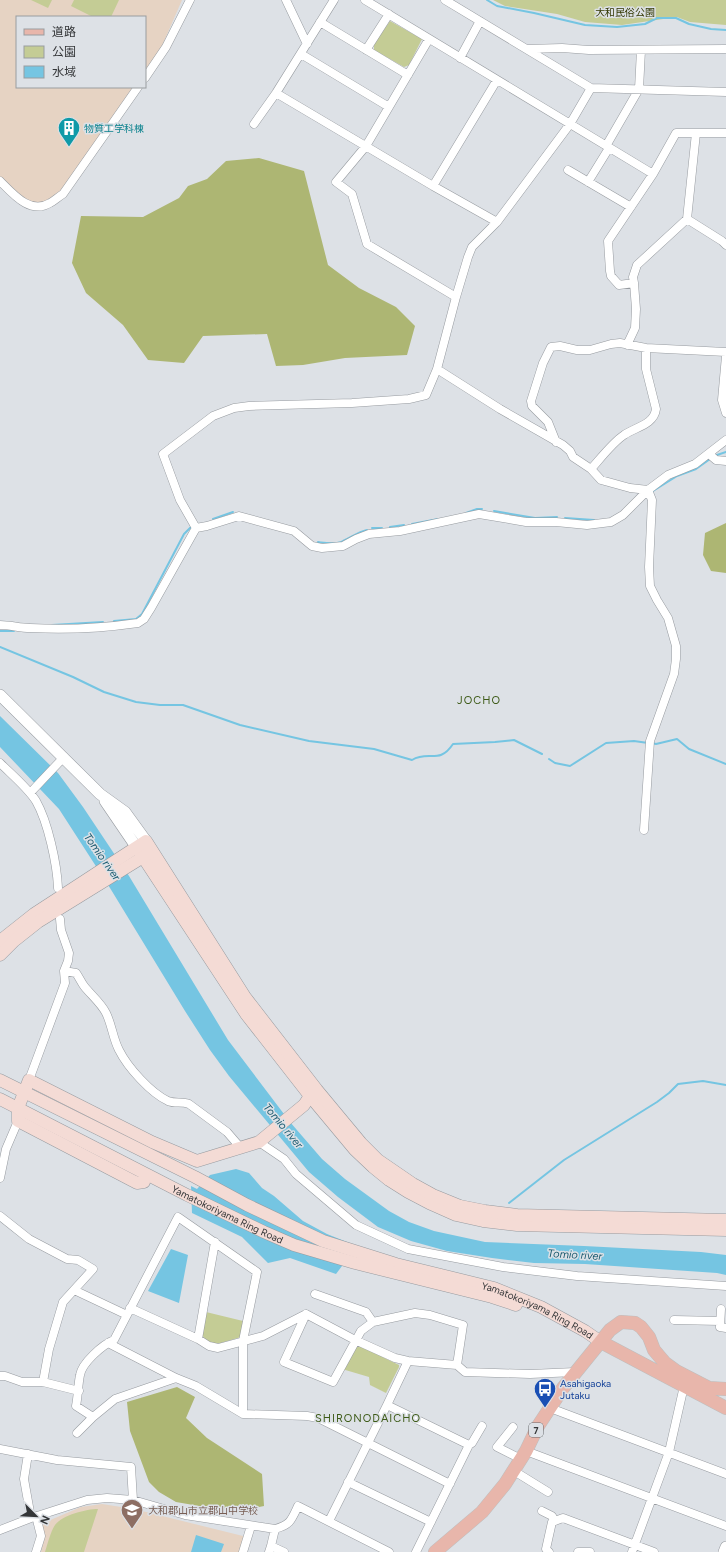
<svg xmlns="http://www.w3.org/2000/svg" width="726" height="1552" font-family="Figtree,'Noto Sans JP',sans-serif">
	<rect width="100%" height="100%" fill="#dde1e6"/>
	<path fill="#e6d3c3" d="M0,0H182L159,53L145,72V17H17V87H134L66,185L56,196L48,201L39,203L23,200L0,179Z
		M102,1504L134,1509L247,1537L239,1552H41L44,1538L41,1524L81,1507Z"/>
	<path fill="#c4cc95" d="M31,0H52L48,8Z
		M74,0H119L111,17H93L71,6Z
		M493,0H726V25L690,22L677,17L622,25L585,22L557,14L505,6Z
		M390,21L422,39L409,65L404,67L374,50V44Z
		M206,1312L243,1321L241,1337L214,1345L207,1341L201,1334Z
		M357,1346H360L399,1365V1367L386,1393L370,1385L369,1377L342,1369Z
		M98,1509L84,1552H45C48,1543 50,1533 55,1525C62,1515 87,1509 98,1509Z"/>
	<path fill="#adb673" d="M259,158L304,171L328,265L359,288L396,307L415,326L407,355L345,358L303,365L276,366L267,334L203,336L184,363L148,360L123,325L86,293L72,263L81,216L143,217L179,198L188,186L207,179L226,161Z
		M726,523V573L711,571L703,555L705,533Z
		M177,1387L195,1397L186,1418L207,1438L262,1474L264,1506L234,1512L176,1502L159,1492L149,1482L130,1431L127,1402Z"/>
	<path fill="#75c5e2" d="M0,716L58,773L83,807L129,876L228,1040L290,1122L322,1159L345,1179L389,1211L409,1222L434,1231L485,1242L584,1246L701,1252L726,1255V1275L717,1273L585,1264L534,1263L492,1258L447,1251L411,1241L378,1227L338,1197L309,1172L229,1076L210,1050L185,1011L110,888L59,809L0,747Z
		M236,1169L249,1173L262,1188L274,1196L303,1221L327,1234L357,1246L336,1274L290,1258L268,1263L242,1237L192,1213L191,1186L197,1189L210,1175Z
		M171,1249L188,1255L179,1303L148,1291Z
		M196,1535L224,1544L221,1552H191Z"/>
	<g fill="none" stroke-linecap="round" stroke-linejoin="round">
		<path stroke="#75c5e2" stroke-width="2" d="M487,0L497,6L534,13L585,25L617,27L645,24L657,18H676L689,24L711,29L726,30
			M714,456L726,452
			M653,491L677,476L696,469L710,459
			M494,511L535,518L557,517
			M466,513L477,509H482
			M565,518L594,520
			M213,519L233,512
			M412,524L438,519
			M390,527L404,525
			M372,528H382
			M318,542C326,543 336,545 343,541C352,537 358,532 367,530
			M114,621L136,619L142,614L184,534L192,526
			M52,625L103,622
			M0,631H14
			M0,647L73,677L104,692L136,702L160,705H183L240,725L309,741L374,749L412,760C429,750 439,765 453,744L495,742L514,740L542,754
			M652,743L656,744L677,739L689,749L726,764
			M549,759L555,763L570,766L606,743L634,741L648,743
			M509,1203L564,1160L657,1102L669,1093L678,1084L703,1081L726,1085"/>
		<g stroke="#979ba0" stroke-width="9">
			<path id="minor" d="M286,0L307,44
				M365,0L653,174
				M445,0L591,88L726,92
				M320,22L408,75
				M429,39L366,146L336,182L352,194L367,244L456,297
				M527,49L562,48L589,50L726,49
				M366,50L389,14
				M301,54L389,107
				M460,58L480,21
				M145,78L166,47L190,0
				M276,93L433,186L497,222
				M254,124L276,93L334,0
				M606,146L639,89L641,50
				M568,170L631,207
				M0,181C13,194 30,215 50,203C54,201 58,197 63,194L138,87
				M588,182L609,148
				M433,186L497,80
				M687,219L722,241L726,245
				M634,283L633,277L637,265L687,219L696,133
				M627,345L635,328L636,309L634,283L619,285L611,276L610,271L608,241L653,174L676,133H726
				M726,356L722,400L726,413
				M437,369L500,409L563,445L570,451L573,457L591,469L601,480L630,488L648,490
				M556,442L548,422L532,406L531,401L543,363L551,347L560,346L577,350H590L611,344L620,343L646,348L726,352
				M709,454L716,460L726,461
				M591,469C600,459 613,442 624,435C635,427 654,425 656,409L646,369V348
				M196,528L180,500L163,454L213,416L234,408L249,406L352,403L409,399L426,395L437,369L456,297L468,257L472,247L497,222L570,124L591,88
				M196,528L207,526L239,516L294,531L312,546L322,548L343,546L356,539L369,534L400,531L479,514L526,522H556L587,525L611,522L623,515L648,490L668,475L695,464L726,440
				M0,625C10,625 20,628 30,628C65,630 103,628 138,623L144,619L151,608L196,528
				M0,763C12,775 27,787 36,801C48,822 57,864 58,888
				M30,793L64,757
				M644,830L650,741L674,674L676,659V646L668,618L657,600L650,586L649,567L652,500L648,490
				M64,971L76,973C79,977 81,982 84,986C91,995 101,1003 106,1013C112,1025 113,1039 119,1050C128,1068 151,1093 168,1101C175,1104 182,1101 189,1104L227,1132L240,1147
				M29,1080L65,983L64,971L68,961L69,953L61,930L60,919
				M259,1142L284,1159L296,1174L356,1225L408,1249L503,1267L577,1276L726,1286
				M0,1178L6,1149L18,1121
				M0,1216L29,1239L67,1259L78,1260L93,1269L63,1302L49,1349L43,1382
				M74,1290L127,1315
				M315,1294L366,1312L373,1322
				M130,1308L198,1339L209,1346L218,1348L263,1336L306,1314L355,1340L395,1358L408,1361L457,1365L465,1372L530,1374L575,1372
				M721,1309L720,1327L726,1328
				M306,1314L284,1362L333,1382L361,1331L373,1322L415,1313L430,1315L463,1325L457,1365
				M674,1320L720,1321
				M198,1339L215,1242
				M108,1343L176,1378L196,1386L243,1414L307,1416L318,1418L450,1484
				M0,1376H5L22,1382H43L79,1391
				M387,1405L469,1445L416,1552
				M550,1408L726,1474
				M93,1417L76,1406C78,1396 78,1385 80,1375C82,1363 102,1345 114,1340L178,1217L257,1272L243,1341V1414
				M513,1427L497,1447L521,1459
				M77,1433L93,1417L115,1399L176,1378
				M469,1445L472,1443L482,1426
				M0,1449L57,1460L131,1467L133,1500
				M526,1451L726,1526
				M28,1454L24,1479L31,1518
				M514,1471L548,1492
				M348,1482L431,1522
				M542,1511L552,1516L555,1521
				M36,1516L41,1536L36,1552
				M329,1521L387,1405L408,1361
				M0,1530L31,1518L87,1500L107,1498L133,1500L185,1515L275,1529C290,1525 291,1521 298,1506L389,1552
				M271,1546L284,1552
				M243,1552L251,1526
				M269,1552L271,1546L275,1529
				M549,1552L546,1549L552,1522L563,1518L654,1552
				M578,1552H590
				M632,1552L669,1452L684,1386"/>
		</g>
		<g stroke="#979ba0" stroke-width="12">
			<path id="tertiary" d="M0,695L100,794L125,812L146,841
				M105,801L137,848
				M724,1552L726,1547"/>
		</g>
		<g stroke="#979ba0" stroke-width="13">
			<g id="secondary">
				<path d="M137,848L246,1014L310,1096L355,1150L373,1167L389,1180L408,1192L429,1203L456,1215L483,1221L517,1225L726,1230"/>
				<path d="M0,941L34,914L146,841L245,997L317,1090L361,1143L378,1160L413,1184L433,1195L460,1206L485,1211L517,1215L726,1220"/>
				<path d="M0,955L14,941L38,922L148,854"/>
				<path id="s1" d="M0,1080L195,1177L247,1205L323,1241L396,1264L494,1288L541,1307L585,1331L601,1342"/>
				<path id="s2" d="M0,1099L187,1195L264,1232L294,1245L355,1263L492,1297L516,1305"/>
				<path d="M144,1182L137,1183L18,1121V1108L29,1080L152,1142L197,1161L259,1142L304,1105L310,1096L316,1091"/>
			</g>
		</g>
		<g stroke="#bebfbf" stroke-width="14">
			<path id="primary" d="M601,1342L726,1408
				M435,1552L482,1512L505,1484L526,1451L538,1426L563,1388L610,1330L621,1322L635,1323L641,1327L649,1337L654,1350L665,1363L676,1371L709,1388L726,1389"/>
		</g>
		<use href="#minor" stroke="#fff" stroke-width="8"/>
		<use href="#tertiary" stroke="#fff" stroke-width="11"/>
		<use href="#secondary" stroke="#f4dbd5" stroke-width="12"/>
		<use href="#primary" stroke="#e8b6ab" stroke-width="13"/>
	</g>
	<defs>
		<g id="building-pin" transform="scale(1.15)"><path d="M0 17L-7.5 6A9.5 9.5 0 1 1 7.5 6Z" fill="#0f9aa8" stroke="#dde1e6"/><path d="M-4-6H4V6H1V3H-1V6H-4ZM-2.5-4.3h1.7v1.8h-1.7ZM.8-4.3h1.7v1.8H.8ZM-2.5-1h1.7V.8h-1.7ZM.8-1h1.7V.8H.8Z" fill="#fff"/></g>
		<g id="bus-pin" transform="scale(1.15)"><path d="M0 17L-7.5 6A9.5 9.5 0 1 1 7.5 6Z" fill="#1a4fb4" stroke="#dde1e6"/><path d="M-5-6H5V4H4V6H2V4H-2V6H-4V4H-5ZM-3.5-4V0h7V-4ZM-3.5 1.2v1.5H-2V1.2ZM2 1.2v1.5H3.5V1.2Z" fill="#fff"/></g>
		<g id="school-pin" transform="scale(1.15)"><path d="M0 17L-7.5 6A9.5 9.5 0 1 1 7.5 6Z" fill="#8d6e63" stroke="#dde1e6"/><path d="M0-5L7-2L0 1L-7-2ZM-4 1L0 2.5L4 1V4Q0 6-4 4Z" fill="#fff"/></g>
	</defs>
	<g fill-rule="evenodd">
		<use href="#building-pin" x="69" y="128"/>
		<use href="#bus-pin" x="545" y="1389"/>
		<use href="#school-pin" x="132" y="1510"/>
	</g>
	<g text-anchor="middle" dominant-baseline="central" stroke-width="3" stroke-linejoin="round" paint-order="stroke">
		<rect fill="#dde1e6" stroke="#67696c" stroke-width="1" x="529" y="1423" width="14" height="14" rx="3"/>
		<g font-size="9" font-weight="bold" fill="#343638">
			<text x="536" y="1430">7</text>
		</g>
		<g font-size="10" fill="#323701" stroke="#dde1e6">
			<text x="625" y="12">大和民俗公園</text>
		</g>
		<g font-size="10" fill="#0d838f" stroke="#dde1e6" text-anchor="start">
			<text x="84" y="128">物質工学科棟</text>
		</g>
		<g font-size="10" fill="#343638" stroke="#dde1e6">
			<text stroke="none"><textPath href="#s2" startOffset="255">Yamatokoriyama Ring Road</textPath></text>
			<text stroke="none"><textPath href="#s1" startOffset="587">Yamatokoriyama Ring Road</textPath></text>
		</g>
		<g font-size="10" fill="#164399" stroke="#dde1e6" text-anchor="start">
			<text x="560" y="1383">Asahigaoka<tspan x="560" dy="12">Jutaku</tspan></text>
		</g>
		<g font-size="10" fill="#785e54" stroke="#dde1e6" text-anchor="start">
			<text x="148" y="1510">大和郡山市立郡山中学校</text>
		</g>
		<g font-size="11" letter-spacing="1" fill="#3e5b18" stroke="#dde1e6">
			<text x="479" y="700">JOCHO</text>
			<text x="368" y="1418">SHIRONODAICHO</text>
		</g>
		<g font-size="11" font-style="italic" fill="#195a6f" stroke="#dde1e6">
			<text transform="translate(102 857) rotate(55)">Tomio river</text>
			<text transform="translate(283 1126) rotate(50)">Tomio river</text>
			<text transform="translate(575 1255) rotate(3)">Tomio river</text>
		</g>
	</g>
	<rect x="16" y="16" width="130" height="72" fill="#dde1e6" stroke="#999da0"/>
	<rect x="24" y="29" width="20" height="6" fill="#e8b6ab" stroke="#999da0"/>
	<text x="52" y="36" font-size="12" fill="#343638">道路</text>
	<rect x="24" y="46" width="20" height="12" fill="#c4cc95" stroke="#999da0"/>
	<text x="52" y="56" font-size="12" fill="#343638">公園</text>
	<rect x="24" y="66" width="20" height="12" fill="#75c5e2" stroke="#999da0"/>
	<text x="52" y="76" font-size="12" fill="#343638">水域</text>
	<g transform="translate(36 1516) rotate(114)" stroke="#dde1e6" stroke-width="3" paint-order="stroke">
	<path d="M0-3L7 15L0 10L-7 15Z" fill="#343638"/>
	<text y="-6" font-size="11" font-weight="bold" text-anchor="middle" fill="#343638">N</text>
	</g>
</svg>
